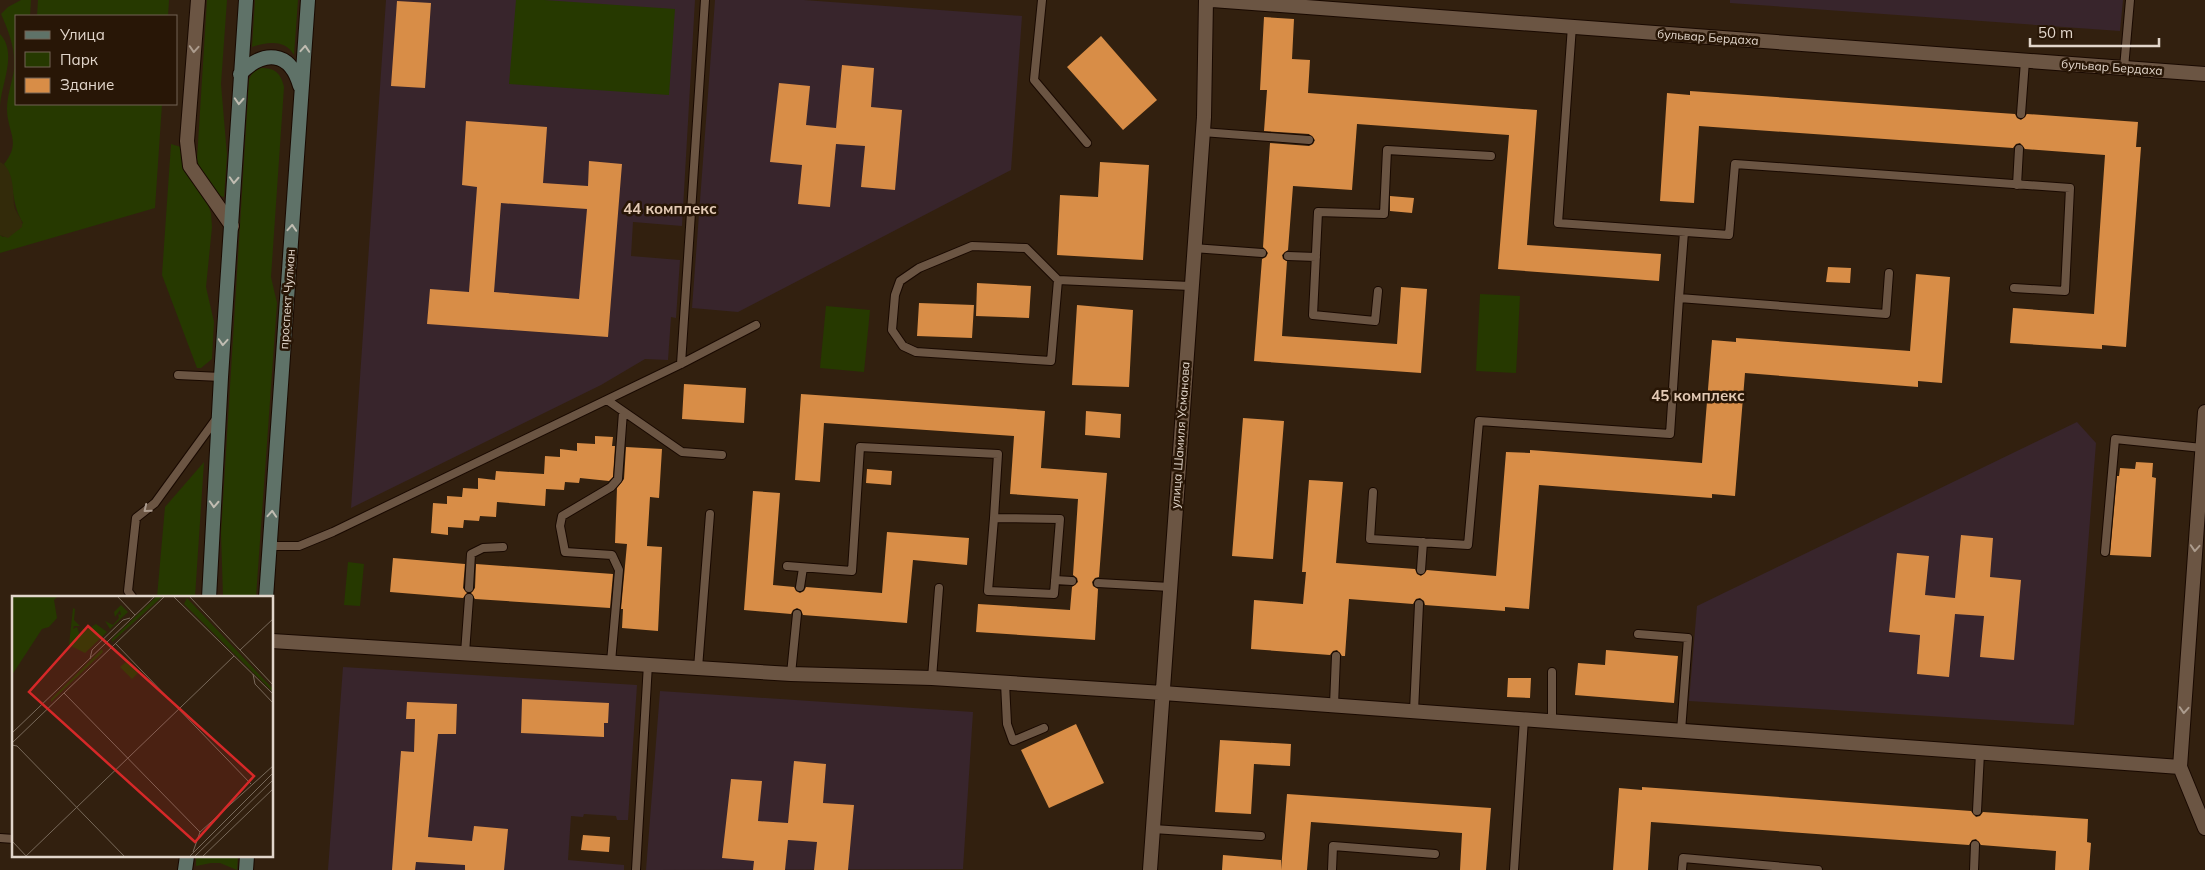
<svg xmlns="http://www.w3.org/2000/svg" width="2205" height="870" font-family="Mulish,sans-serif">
	<rect width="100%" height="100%" fill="#32200f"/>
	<path fill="#38252c" d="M386,0H695L682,226L633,222L631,256L680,260L676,318L671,317L668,360L645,359L601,385L351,508Z
		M715,0H804L1022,16L1011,170L738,312L692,308Z
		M1730,0H2123L2120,31L1730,3Z
		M2077,422L2096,443L2074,725L1689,701L1697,606Z
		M343,667L637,685L628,820H617L616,816L584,814L583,817L571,816L568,860L624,865V870H328Z
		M660,691L973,712L963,869L646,870Z"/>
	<path fill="#263900" d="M21,0H31L30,16H16V104H162L155,208L0,253V235L3,237L23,223C11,204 15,184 4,164C22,142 7,132 7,109C7,95 12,83 14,70C16,50 9,32 1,14L8,7Z
		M38,0H169L168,16H37Z
		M207,0H227L221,84L227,155L224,197L220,196L199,167L197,159Z
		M255,0H298L294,55C285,39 267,42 252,47Z
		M516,0H544L675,9L669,95L509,84Z
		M0,34C18,53 1,84 0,106Z
		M261,68C275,68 281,73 284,87L271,277L277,303L256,597H223L221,533L249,79L253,72Z
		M171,144L181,147L188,176L208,205L211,213L212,227L206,287L214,322L212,359L201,368H197L162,275Z
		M1480,294L1520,296L1516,373L1476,371Z
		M826,306L870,310L864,372L820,368Z
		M204,462L195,597H157L165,507Z
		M348,562L364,564L360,606L344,605Z
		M196,856H238L237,870L220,863H211L196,866Z"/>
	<path fill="#332b0a" d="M0,162C14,169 13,192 14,205C15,214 24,219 22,227L8,238L0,235Z"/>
	<path fill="#d88d47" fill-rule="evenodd" d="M397,1L431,3L425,88L391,86Z
		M1264,17L1294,19L1292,59L1310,60L1308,93L1537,110L1527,245L1661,254L1659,281L1498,269L1509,135L1357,124L1352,190L1293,186L1288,250L1282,255L1283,259L1287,261L1282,336L1397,344L1401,287L1427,289L1421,373L1254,361L1262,259L1266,257L1268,253L1263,247L1270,143L1309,146L1313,144L1315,140L1309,134L1264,131L1267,90H1260Z
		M1101,36L1157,100L1123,130L1067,67Z
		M842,65L874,68L871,107L902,110L895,190L861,187L865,146L836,144L830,207L798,204L802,165L770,162L779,83L810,86L806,125L836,128Z
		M1690,91L2015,114L2017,118L2021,120L2027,114L2138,122L2136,147H2141L2126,347L2102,345V349L2010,343L2013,308L2094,314L2105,155L2025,149L2020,143L2016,144L2013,148L1699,126L1694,203L1660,201L1667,93L1690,95Z
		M466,121L547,127L543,183L588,186L589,161L622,164L608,337L427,324L430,289L469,292L477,187L462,185ZM501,203L587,209L579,299L494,292Z
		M1100,162L1149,165L1143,260L1057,255L1060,195L1098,197Z
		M1390,196L1414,198L1412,213L1390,211Z
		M1828,267L1851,268L1850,283L1826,282Z
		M1916,274L1950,277L1942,383L1918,381V387L1745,373L1735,496L1712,494V498L1539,485L1529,609L1505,607V611L1425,605L1424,601L1420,598L1416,599L1413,604L1349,599L1345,656H1342L1337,650L1333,651L1330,655L1251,649L1254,600L1303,604L1306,572H1302L1309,480L1343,482L1336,563L1415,569L1417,574L1421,576L1427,570L1496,576L1506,452L1530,453V450L1702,463L1712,340L1736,342V338L1910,351Z
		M977,283L1031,286L1029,318L976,316Z
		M919,303L974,305L972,338L917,336Z
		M1077,305L1133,310L1129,387L1072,385Z
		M684,384L746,388L744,423L682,419Z
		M801,394L1045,411L1041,468L1107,473L1099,577L1095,578L1092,582L1093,586L1098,589L1095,640L976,632L978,604L1070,610L1072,587L1078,582L1077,578L1073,575L1078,499L1010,494L1014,436L824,423L820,482L795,480Z
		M1086,411L1121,414L1120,438L1085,435Z
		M1243,418L1284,421L1273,559L1232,556Z
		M595,436L613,437L612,446H615L613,477L609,481L580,478L579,483L565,482L564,490L546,489L545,506L497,502L496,517L480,516L479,521L464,520L463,528L448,527V535L431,533L433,503L447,504V496L462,497L463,488L478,489V478L495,480L496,471L544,474L545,456L560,457V449L577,451V443L595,444Z
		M626,447L662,449L659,498L650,497L647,546L662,547L658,631L622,628L623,609H621L627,544L615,543L617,488L624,479Z
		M2136,462L2153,463L2152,477L2156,478L2151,557L2110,555L2117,476H2119L2120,468L2135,469Z
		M867,469L892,471L891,485L866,483Z
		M753,491L780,493L773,585L794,587L796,591L800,593L804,591L806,587L882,593L887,532L969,538L967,565L913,560L907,623L803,615L801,610L797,608L793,610L791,614L744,610Z
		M1961,535L1993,538L1990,577L2021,580L2014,660L1980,657L1984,616L1955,614L1949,677L1917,674L1920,635L1889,632L1897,553L1929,556L1925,595L1955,598Z
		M393,558L465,564L463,588L467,593L463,598L390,592Z
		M476,564L613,574L610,608L475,599L471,593L475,588Z
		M1606,650L1678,656L1674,703L1575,695L1578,663L1605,665Z
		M1508,678H1531L1530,698L1507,697Z
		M522,699L609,703L608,723H604V737L521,733Z
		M407,702L457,704L456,734H438L428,837L472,841L474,826L508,829L504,870H465V865L416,862L415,870H392L401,751L414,752L415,719H406Z
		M1076,724L1104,783L1049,808L1021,750Z
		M1220,740L1291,744L1290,766L1254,764L1251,814L1215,812Z
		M794,761L826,764L823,803L854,805L848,870H814L817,842L788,840L785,870H753L754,861L722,858L731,779L762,781L758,821L788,823Z
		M1642,787L1971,811L1976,817L1980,816L1983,812L2088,819L2087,842L2091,843L2089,870H2055L2056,851L1981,845L1976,839L1972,840L1969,845L1651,822L1648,870H1613L1619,788L1642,790Z
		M1287,794L1491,808L1486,870H1460L1462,833L1311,822L1307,870H1281Z
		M583,835L610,837L609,852L581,850Z
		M1223,855L1281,860V870H1222Z"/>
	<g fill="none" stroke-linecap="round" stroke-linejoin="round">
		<g stroke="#190900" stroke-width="10">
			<path id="service" d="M1042,0L1034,80L1087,143
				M1572,26L1558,223L1729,235L1735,164L2070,188L2065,291L2014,288
				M2124,68L2130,0
				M2021,114L2025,61
				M1202,132L1309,140
				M2017,185L2019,149
				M1684,232L1679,298L1886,314L1889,273
				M1193,248L1262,253
				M1288,256L1316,257
				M1058,280L1051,361L916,352L903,346L892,330L895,295L900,281L919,268L972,246L1026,248L1058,280L1190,286
				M1378,291L1375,321L1313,315L1318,212L1384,214L1387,150L1491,156
				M681,364L705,0
				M178,375L221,377
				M607,400L682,452L722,455
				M1373,492L1370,539L1468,545L1479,421L1670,434L1679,298
				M994,518L1060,519L1054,594L988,591Z
				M270,546H299L333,532L681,364L756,325
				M2105,552L2115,439L2202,448
				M787,566L852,571L860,447L998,454L994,518
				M1421,570L1423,542
				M1055,580L1072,581
				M1098,583L1170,587
				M800,587L803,568
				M469,588L471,554L483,548L503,547
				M133,598L128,591L136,518L155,503L216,419
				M1638,634L1688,638L1681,731
				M465,653L469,598
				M611,662L619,570L612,555L565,552L560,526L562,516L611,487L618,479L623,412
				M698,668L710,514
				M791,674L797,614
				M932,678L939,588
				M1005,683L1007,724L1013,741L1044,728
				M1334,705L1336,656
				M1414,711L1419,604
				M1552,721V672
				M1977,811L1980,753
				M1153,829L1261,836
				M0,838L14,839
				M636,870L648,664
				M1332,870L1333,846L1435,854
				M1514,870L1524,719
				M1682,870L1683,858L1818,870
				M1974,870L1975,845"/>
		</g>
		<g stroke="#190900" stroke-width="16">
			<path id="minor" d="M198,0L187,141L190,166L232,226
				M1212,0L2205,74
				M2205,412L2180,767L2205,828
				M272,641L791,674L932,678L1163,693L2180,767
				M1150,870L1204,117L1206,0"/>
		</g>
		<g stroke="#190900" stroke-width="16">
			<path id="secondary" d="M240,74C263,50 290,50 300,86
				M209,598L221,377L246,0
				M266,598L308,0
				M185,870L187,856
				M246,870L247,856"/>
		</g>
		<use href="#service" stroke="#6b5543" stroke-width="8"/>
		<use href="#minor" stroke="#6b5543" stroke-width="14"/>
		<use href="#secondary" stroke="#5f7268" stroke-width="14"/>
	</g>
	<defs><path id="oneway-chevron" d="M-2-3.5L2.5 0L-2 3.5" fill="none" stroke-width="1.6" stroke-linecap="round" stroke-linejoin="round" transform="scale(1.25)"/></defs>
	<g stroke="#ac9c8e">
		<use href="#oneway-chevron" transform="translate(194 49) rotate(94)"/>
		<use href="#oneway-chevron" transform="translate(147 509) rotate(141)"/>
		<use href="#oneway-chevron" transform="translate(2195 548) rotate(94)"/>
		<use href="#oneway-chevron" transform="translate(2184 710) rotate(94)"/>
	</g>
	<g stroke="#c1bdb2">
		<use href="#oneway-chevron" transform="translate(305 49) rotate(-86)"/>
		<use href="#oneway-chevron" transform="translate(239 101) rotate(93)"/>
		<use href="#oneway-chevron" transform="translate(234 180) rotate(93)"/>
		<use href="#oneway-chevron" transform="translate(292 228) rotate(-86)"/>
		<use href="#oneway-chevron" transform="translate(223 342) rotate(94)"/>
		<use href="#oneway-chevron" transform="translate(214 504) rotate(93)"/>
		<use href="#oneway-chevron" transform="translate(272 514) rotate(-86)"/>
	</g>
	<g text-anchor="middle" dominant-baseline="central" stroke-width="5" stroke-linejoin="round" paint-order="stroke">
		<g font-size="12" fill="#e2d6cb" stroke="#281606">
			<text transform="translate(1708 37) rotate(4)">бульвар Бердаха</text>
			<text transform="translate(2112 67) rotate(4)">бульвар Бердаха</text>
			<text transform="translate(287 299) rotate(-86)">проспект Чулман</text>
			<text transform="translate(1180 435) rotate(-86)">улица Шамиля Усманова</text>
		</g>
		<g font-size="15" font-weight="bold" fill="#e3cab5" stroke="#281606">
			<text x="670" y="208">44 комплекс</text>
			<text x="1698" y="395">45 комплекс</text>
		</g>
	</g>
	<g transform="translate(12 596)">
		<rect width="261" height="261" fill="#32200f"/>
		<path d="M0,0H46L42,4L45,22L37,31L30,33L0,79ZM145,0H151L100,46V43ZM175,2L261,93V96L172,8ZM109,9L116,16L98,33L93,25L101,29L107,22L106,18L109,19L108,14L103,21L102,16ZM61,12L63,13L62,24L68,30H62L61,33L65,31L68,40L71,35L69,32L74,34L84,28L95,36L73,57L57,49ZM90,53L91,56L39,106V103ZM115,65L126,77L120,83L108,71Z" fill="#263900"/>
		<path fill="none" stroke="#78695a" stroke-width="1" d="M105,0L123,19M161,0L262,99M177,0L262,90M103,47L239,188M228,54L262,22M78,63L80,54L111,24L118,22M241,78L243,88L262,108M52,97L188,236M0,137L143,0M0,147L153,0M0,149L5,150L114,262M0,245L16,262M181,256L188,236L262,169M12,262L222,60M176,262L262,176M181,262L262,183M189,262L262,192"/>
		<path fill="#d62828" fill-opacity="0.15" stroke="#d62828" stroke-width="2.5" d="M76,30L242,180L183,246L17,96Z"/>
		<rect width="261" height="261" fill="none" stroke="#e2d6cb" stroke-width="2.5"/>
	</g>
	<rect x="15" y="15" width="162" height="90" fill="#281606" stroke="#726355"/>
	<rect x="25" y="31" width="25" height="8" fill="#5f7268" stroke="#726355"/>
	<text x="60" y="40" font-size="15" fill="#e2d6cb">Улица</text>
	<rect x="25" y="52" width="25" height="15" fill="#263900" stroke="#726355"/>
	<text x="60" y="65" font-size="15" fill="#e2d6cb">Парк</text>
	<rect x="25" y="78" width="25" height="15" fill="#d88d47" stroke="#726355"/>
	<text x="60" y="90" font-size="15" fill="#e2d6cb">Здание</text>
	<path d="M2030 38v8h129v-8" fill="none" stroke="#e2d6cb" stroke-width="2.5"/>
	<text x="2038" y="38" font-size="15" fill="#e2d6cb" stroke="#281606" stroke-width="4" paint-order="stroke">50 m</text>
</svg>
